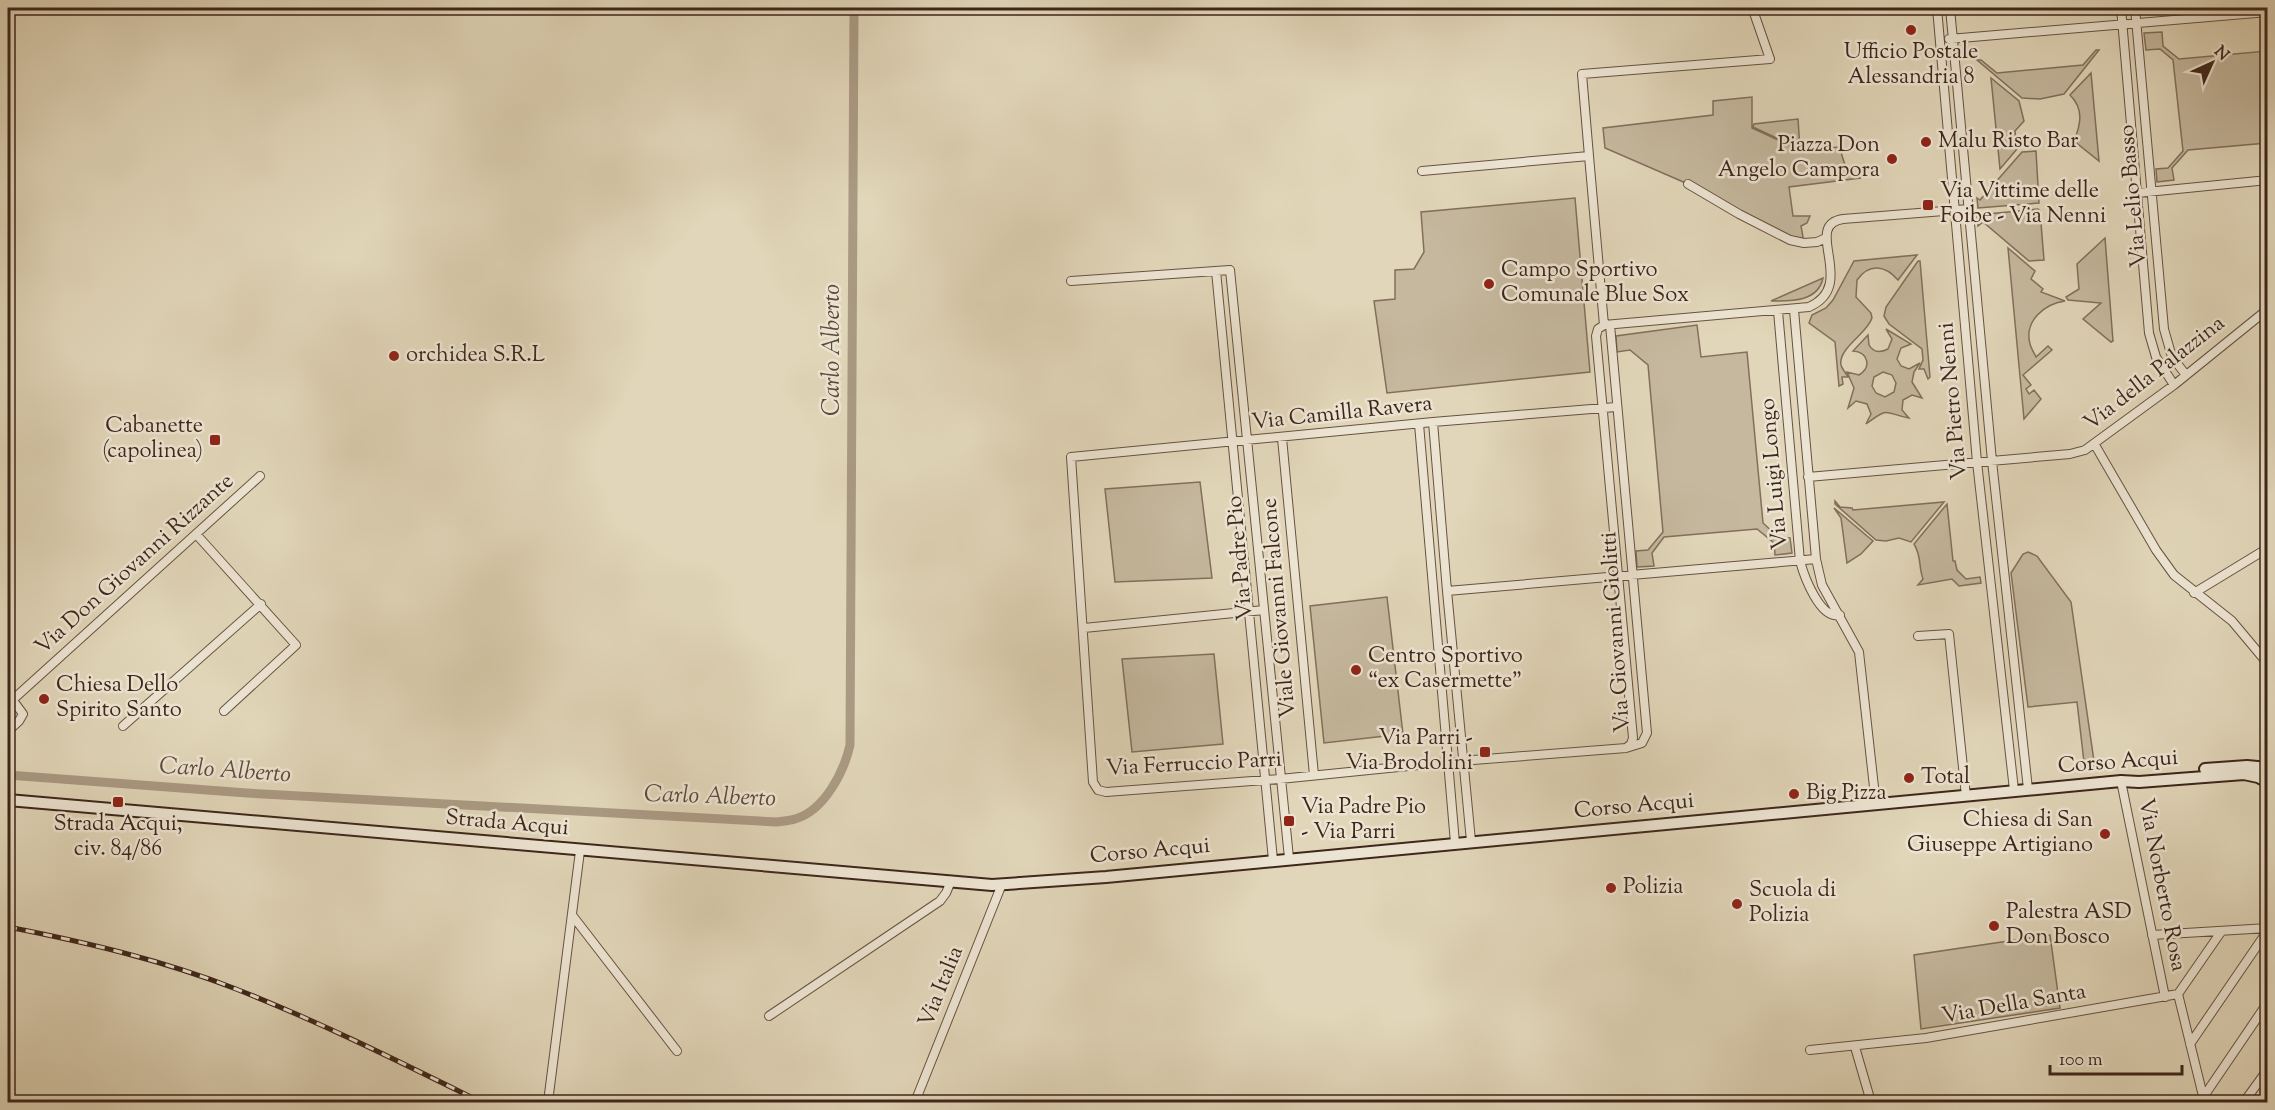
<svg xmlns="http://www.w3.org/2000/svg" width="2275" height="1110" font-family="'Sorts Mill Goudy',serif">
	<rect width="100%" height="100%" fill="#e1d6b9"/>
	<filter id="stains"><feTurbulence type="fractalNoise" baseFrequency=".00333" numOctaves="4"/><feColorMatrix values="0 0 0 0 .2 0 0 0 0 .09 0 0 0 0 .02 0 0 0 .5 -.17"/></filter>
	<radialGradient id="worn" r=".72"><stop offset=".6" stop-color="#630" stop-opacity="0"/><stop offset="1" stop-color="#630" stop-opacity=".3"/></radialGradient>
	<path fill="#c5b89e" stroke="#826f5c" stroke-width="1.5" fill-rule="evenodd" d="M2162,32L2163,46L2179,59L2267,51V143L2188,150L2172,168L2174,180L2157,182L2156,169L2168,168L2183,151L2173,60L2160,49L2146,50L2144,33Z
		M2096,50H2099L2064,94L2040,99L2022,98L1977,60H1981L1997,73L2083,65Z
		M2091,73L2099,161L2074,141C2081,124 2084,109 2070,95Z
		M1991,78L2019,101L2024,121L2015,131L2017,149L2000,169Z
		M1752,97V128L1800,150L1840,147C1843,162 1846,173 1861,178L1789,187L1793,216H1810L1807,223L1801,226L1804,243L1688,184L1605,148L1603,128L1713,115V101Z
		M1798,119L1800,149L1753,127L1754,124Z
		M2036,151L2039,203L1978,208L1977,198L1980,200L2022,152Z
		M1575,198L1590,372L1387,393L1374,301L1395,299V270L1414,269L1424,252L1421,212Z
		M2038,209L2040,211L2044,260L2029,261L1983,222L1978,226L1977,215Z
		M2105,238L2113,341L2111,342L2083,319L2101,303L2068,300L2066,297L2079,289L2077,264Z
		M2008,248L2035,271L2031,279L2043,289L2041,292L2065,301C2044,304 2024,321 2030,344C2031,348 2034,353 2036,357L2048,346L2052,350L2023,375L2031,385L2026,389L2029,394L2034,390L2041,399L2024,419Z
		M1917,255L1898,280C1885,265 1869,263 1857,280L1856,297L1871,313L1872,318C1867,334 1838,348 1841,365C1842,369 1846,373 1848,377H1842L1843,384L1839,386L1835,342L1809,323L1812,315L1826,308L1833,300L1854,261Z
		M1918,261H1920L1930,377L1928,379L1924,369H1919L1923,360L1922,349L1889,324L1884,316L1886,307Z
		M1823,278C1818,302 1791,301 1771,301Z
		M1697,325L1701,357L1747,352L1763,523L1778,537L1790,538L1792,553L1775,555L1774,543L1757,529L1664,537L1652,553L1654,566L1637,567L1636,551L1648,550L1663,532L1648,365L1630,350L1617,352L1616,336Z
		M1886,329L1911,344L1901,348L1897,359L1901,366L1909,369L1920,363L1914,372L1912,382L1922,398L1912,395L1903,400L1902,410L1909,418C1883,413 1890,406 1866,424L1871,414L1867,404L1856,401L1848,408L1854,388L1847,372L1859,375C1872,367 1868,352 1853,351L1868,335L1869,345C1873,352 1880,353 1888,349L1892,339ZM1883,372L1892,375L1896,383L1894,392L1885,397L1876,393L1872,386L1874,377Z
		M1200,482L1212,578L1115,582L1105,489Z
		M1835,501L1840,507L1852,508L1853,510L1944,502L1911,542L1899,538L1886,541L1876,540L1835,504Z
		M1947,504L1953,561H1955L1957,570L1966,579L1980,577L1981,583L1959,586L1952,579L1918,585L1923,579C1918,565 1922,557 1914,544Z
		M1834,508L1873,541L1861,554L1847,563L1841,518Z
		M2028,552L2037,556L2071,602L2095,768L2088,769V762H2084L2077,702L2028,707L2011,573L2023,554Z
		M1387,597L1403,734L1324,743L1310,606Z
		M1214,654L1223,744L1132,752L1122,659Z
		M2050,935L2060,1008L1921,1029L1914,955Z"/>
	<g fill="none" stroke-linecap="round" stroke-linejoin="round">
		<path stroke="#aa9a83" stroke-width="9" d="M8,775L247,793L776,822C782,821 789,821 795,819C824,811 844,772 850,745L854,8"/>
		<g stroke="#675242" stroke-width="10">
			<path id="street" d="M1937,8L1977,462L2014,790
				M1950,8L1992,461L2028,789
				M2121,8L2149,333L2156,357L2174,385
				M2135,8L2164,329L2172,357L2186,375
				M1949,39L2268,12
				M1589,156L1604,325
				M1422,171L1589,156L1582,74L1770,59L1754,13L1755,8
				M1688,184L1739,214L1790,240L1804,243L1817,242L1826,238
				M2137,193L2268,180
				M1216,271L1273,860
				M1071,281L1230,270L1289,858
				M1794,310L1816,559L1822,585L1859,652L1876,805
				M1778,311L1800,561C1804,576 1820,620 1840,615
				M1610,325L1647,733L1642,743L1626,748L1448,762L1280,779L1106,792L1098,790L1093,782L1071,457L1433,422L1616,407
				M1433,422L1447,591L1471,841
				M1419,424L1455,843
				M1282,438L1314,775
				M2095,445L2156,550L2174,575L2232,621L2268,664
				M1808,477L2070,454L2085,450L2174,385L2268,309
				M196,534L296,645L224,711
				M1447,591L1816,559
				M2194,593L2268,548
				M1084,628L1264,610
				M1918,636L1949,634L1966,796
				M8,704L260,476
				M123,726L261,604
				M8,731L19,721L23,714L12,699
				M1626,748L1631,744L1633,738L1596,336L1598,329L1604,325L1809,307C1859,285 1801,225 1843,219L1969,209
				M2121,781L2165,997
				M572,915L677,1051
				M2152,935L2268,928
				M2178,994L2203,1096
				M2178,994L2221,932
				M769,1016L940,901L946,893L951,881
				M2190,1044L2268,930
				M1855,1047L1871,1102
				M1810,1050L1926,1038L2178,994
				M548,1102L580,851
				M915,1102L1002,884
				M2200,1102L2268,1002
				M2244,1102L2268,1069"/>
		</g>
		<g stroke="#3e261b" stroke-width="14">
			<path id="secondary" d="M2205,769L2247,766L2268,768
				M8,800L992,885L1106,877L2121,781L2139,782L2244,774L2258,777L2268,782"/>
		</g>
		<use href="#street" stroke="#ece4d2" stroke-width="8"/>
		<use href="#secondary" stroke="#ece4d2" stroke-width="10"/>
		<g stroke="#3e261b" stroke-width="5">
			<path id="rail" d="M8,927C85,942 162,960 236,989C320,1022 400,1062 481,1102"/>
		</g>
		<use href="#rail" stroke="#ece4d2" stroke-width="3" stroke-dasharray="9" stroke-linecap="butt"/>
	</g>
	<g fill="#8f2418" stroke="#ece4d2" stroke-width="2">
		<circle cx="1911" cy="30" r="6"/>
		<circle cx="1926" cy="142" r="6"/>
		<circle cx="1892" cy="159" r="6"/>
		<rect x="1922" y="199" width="12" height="12" rx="3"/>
		<circle cx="1489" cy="284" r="6"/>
		<circle cx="394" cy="356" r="6"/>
		<rect x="209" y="434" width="12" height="12" rx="3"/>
		<circle cx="1356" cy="670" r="6"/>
		<circle cx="44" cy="699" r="6"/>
		<rect x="1479" y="746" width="12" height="12" rx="3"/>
		<circle cx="1909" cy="778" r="6"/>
		<circle cx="1794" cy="794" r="6"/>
		<rect x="112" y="796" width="12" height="12" rx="3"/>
		<rect x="1283" y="815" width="12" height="12" rx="3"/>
		<circle cx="2105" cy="834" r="6"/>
		<circle cx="1611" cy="888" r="6"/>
		<circle cx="1737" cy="904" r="6"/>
		<circle cx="1994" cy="926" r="6"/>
	</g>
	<g text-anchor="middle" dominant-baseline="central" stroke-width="5" stroke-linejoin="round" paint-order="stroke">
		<g font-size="22" fill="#3e261b" stroke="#ece4d2" text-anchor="start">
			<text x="1911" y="53" text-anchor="middle">Ufficio Postale<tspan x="1911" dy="25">Alessandria 8</tspan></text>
			<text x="1938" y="142">Malu Risto Bar</text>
			<text x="1880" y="146" text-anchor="end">Piazza Don<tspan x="1880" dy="25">Angelo Campora</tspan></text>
			<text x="1940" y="192">Via Vittime delle<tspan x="1940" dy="25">Foibe - Via Nenni</tspan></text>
			<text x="1501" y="271">Campo Sportivo<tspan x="1501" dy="25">Comunale Blue Sox</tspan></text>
			<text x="406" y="356">orchidea S.R.L</text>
			<text x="203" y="427" text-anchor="end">Cabanette<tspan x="203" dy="25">(capolinea)</tspan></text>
			<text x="1368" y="657">Centro Sportivo<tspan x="1368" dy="25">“ex Casermette”</tspan></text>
			<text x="56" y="686">Chiesa Dello<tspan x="56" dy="25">Spirito Santo</tspan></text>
			<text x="1473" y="739" text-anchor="end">Via Parri -<tspan x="1473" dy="25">Via Brodolini</tspan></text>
			<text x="1921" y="778">Total</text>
			<text x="1806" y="794">Big Pizza</text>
			<text x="1301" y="808">Via Padre Pio<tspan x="1301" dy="25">- Via Parri</tspan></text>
			<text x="2093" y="821" text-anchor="end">Chiesa di San<tspan x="2093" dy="25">Giuseppe Artigiano</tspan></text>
			<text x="118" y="825" text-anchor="middle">Strada Acqui,<tspan x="118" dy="25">civ. 84/86</tspan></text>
			<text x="1623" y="888">Polizia</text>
			<text x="1749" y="891">Scuola di<tspan x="1749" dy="25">Polizia</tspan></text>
			<text x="2006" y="913">Palestra ASD<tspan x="2006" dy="25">Don Bosco</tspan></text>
		</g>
		<g font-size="22" fill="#3e261b" stroke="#ece4d2">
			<text transform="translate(2134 196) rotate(-95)">Via Lelio Basso</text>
			<text transform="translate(2155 374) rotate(-38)">Via della Palazzina</text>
			<text transform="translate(1954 401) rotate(-95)">Via Pietro Nenni</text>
			<text transform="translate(1342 414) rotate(-6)">Via Camilla Ravera</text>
			<text transform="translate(1775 474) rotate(-95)">Via Luigi Longo</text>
			<text transform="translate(1241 558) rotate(-95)">Via Padre Pio</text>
			<text transform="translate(135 565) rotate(-42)">Via Don Giovanni Rizzante</text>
			<text transform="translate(1280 608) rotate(-95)">Viale Giovanni Falcone</text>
			<text transform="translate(1617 632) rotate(-94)">Via Giovanni Giolitti</text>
			<text transform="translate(2118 763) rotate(-4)">Corso Acqui</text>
			<text transform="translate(1194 765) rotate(-3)">Via Ferruccio Parri</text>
			<text transform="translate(1634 807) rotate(-5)">Corso Acqui</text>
			<text transform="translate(507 824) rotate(5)">Strada Acqui</text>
			<text transform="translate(1150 852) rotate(-5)">Corso Acqui</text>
			<text transform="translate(2161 885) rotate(79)">Via Norberto Rosa</text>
			<text transform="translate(942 987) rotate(-68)">Via Italia</text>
			<text transform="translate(2014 1005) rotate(-10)">Via Della Santa</text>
		</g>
		<g font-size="24" font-style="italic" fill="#5e493a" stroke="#ece4d2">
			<text transform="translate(833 350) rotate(-90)">Carlo Alberto</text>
			<text transform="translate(225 771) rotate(4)">Carlo Alberto</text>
			<text transform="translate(710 797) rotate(2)">Carlo Alberto</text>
		</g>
	</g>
	<rect width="2275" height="1110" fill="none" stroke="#e1d6b9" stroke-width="30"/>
	<rect x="9" y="9" width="2257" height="1092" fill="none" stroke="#3e261b" stroke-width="3"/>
	<rect x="15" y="15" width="2245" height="1080" fill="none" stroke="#3e261b" stroke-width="1.5"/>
	<g transform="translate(2212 63) rotate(45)" stroke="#ece4d2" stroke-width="4.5" paint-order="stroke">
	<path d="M0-4.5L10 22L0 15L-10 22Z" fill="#3e261b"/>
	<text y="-9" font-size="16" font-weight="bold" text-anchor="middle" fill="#3e261b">N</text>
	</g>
	<path d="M2050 1065v9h132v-9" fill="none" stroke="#3e261b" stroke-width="3"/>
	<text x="2059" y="1065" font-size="18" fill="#3e261b" stroke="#ece4d2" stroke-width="4.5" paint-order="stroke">100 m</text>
	<rect width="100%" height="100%" filter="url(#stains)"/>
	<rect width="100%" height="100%" fill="url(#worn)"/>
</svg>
